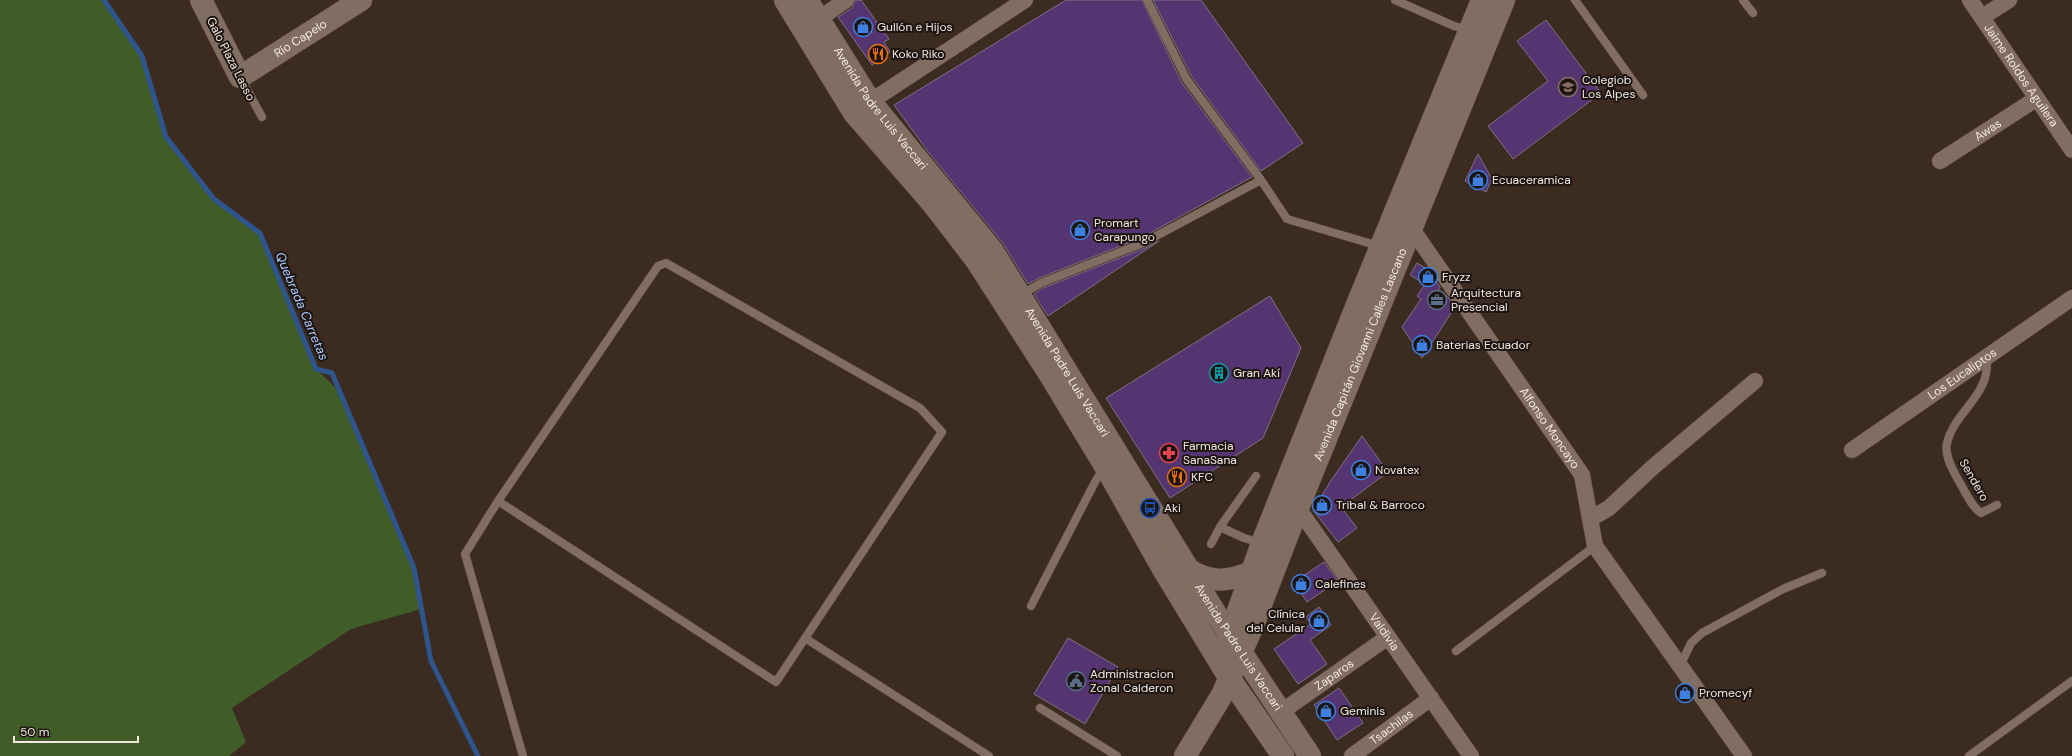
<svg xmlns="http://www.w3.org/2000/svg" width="2072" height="756" font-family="'DM Sans',sans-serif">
	<rect width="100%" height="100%" fill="#3b2b20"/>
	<path fill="#415d27" d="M0,0H104L142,56L166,137L214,199L260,233L316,369L341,393L414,568L421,609L351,629L232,708L246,742L229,756H0Z"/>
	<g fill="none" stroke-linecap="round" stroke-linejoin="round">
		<path stroke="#2f558e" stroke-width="5" d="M104,0L142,56L166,137L214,199L260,233L316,369L332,373L414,568L431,661L478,756"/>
	</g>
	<path fill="#553571" stroke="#7b7285" d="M855,0H861L889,39L884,42L890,52L872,65L838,17L852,8Z
		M1066,0H1142L1182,83L1252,177L1141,238L1039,278L1028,284L1002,242L929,153L894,105Z
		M1153,0H1201L1303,143L1261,171L1192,77Z
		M1546,20L1601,93L1513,159L1488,126L1548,81L1517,41Z
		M1478,154L1492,179L1486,192L1465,181Z
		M1159,241L1048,316L1034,294L1043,288L1145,248Z
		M1417,263L1429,270L1440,287L1438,291L1448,297L1455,307L1422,358L1402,327L1421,299L1417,296L1425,284L1410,275Z
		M1270,296L1301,348L1263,438L1170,498L1106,398Z
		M1362,436L1388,472L1341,507L1357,528L1338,542L1313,510L1330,482Z
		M1324,562L1338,581L1307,602L1294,582Z
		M1319,607L1331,625L1310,640L1327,664L1298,684L1274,649L1311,624L1306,617Z
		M1068,638L1118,667L1085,724L1034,694Z
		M1339,688L1363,723L1337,740L1314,705Z"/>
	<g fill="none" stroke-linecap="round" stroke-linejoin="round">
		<g stroke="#54463d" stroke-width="9">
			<path id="lane" d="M1147,0L1187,80L1261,180L1287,219L1379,246
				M1395,0L1454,26L1468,30
				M1575,0L1643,95
				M1743,0L1753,13
				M240,77L262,117
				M1021,295L1041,283L1143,243L1261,180
				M1986,356C1993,394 1955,410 1947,443C1944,456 1954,473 1960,483C1966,493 1971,506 1981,513L1997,505
				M1256,476L1220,527L1244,538L1261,543
				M498,501L658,266L666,263L920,408L942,432L776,682L498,501L465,554L523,756
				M1211,544L1220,527
				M1031,606L1095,482L1104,467
				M805,638L989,756
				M1456,651L1595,546
				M1680,666L1691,643L1702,633L1783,589L1822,573
				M1040,708L1117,756
				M1969,756L2072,681"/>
		</g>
		<g stroke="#54463d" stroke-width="17">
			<g id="street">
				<path id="s1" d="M1970,0L2072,150"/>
				<path d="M1982,17L2009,0"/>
				<path d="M819,19L846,0"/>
				<path d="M862,107L1025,0"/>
				<path id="s2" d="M1940,161L2036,99"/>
				<path id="s3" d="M1412,229L1582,475L1595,546L1744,756"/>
				<path id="s4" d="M1852,450L2072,298"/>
				<path id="s5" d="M1298,508L1471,756"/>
				<path d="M1590,519L1609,508L1653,467L1755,381"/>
				<path id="s6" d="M1281,712L1388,637"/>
				<path id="s7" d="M1352,756L1431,698"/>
			</g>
		</g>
		<g stroke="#54463d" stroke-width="23">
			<g id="secondary">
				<path id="s8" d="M201,0L240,77L361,0"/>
				<path d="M785,0L854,113L933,204L976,260L1050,375L1105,466L1163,569L1230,679L1283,756"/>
				<path id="s9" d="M807,0L870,101L992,250L1216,614L1310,756"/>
				<path d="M1189,570C1211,583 1228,582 1251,572"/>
				<path d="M1226,645L1262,543L1358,302L1482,0"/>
				<path id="s10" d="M1185,756L1222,695L1252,628L1298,508L1504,0"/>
			</g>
		</g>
		<use href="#lane" stroke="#816e62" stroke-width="8"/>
		<use href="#street" stroke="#816e62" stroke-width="16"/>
		<use href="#secondary" stroke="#816e62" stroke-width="22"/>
	</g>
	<defs>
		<g id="shop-ring" transform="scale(1)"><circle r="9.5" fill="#1d1511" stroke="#3f7fe0" stroke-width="1.5"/><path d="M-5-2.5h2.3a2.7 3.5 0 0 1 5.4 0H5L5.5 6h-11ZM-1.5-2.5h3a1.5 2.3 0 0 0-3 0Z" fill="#3f7fe0"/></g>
		<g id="restaurant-ring" transform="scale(1)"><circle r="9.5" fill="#1d1511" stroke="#e8710a" stroke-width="1.5"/><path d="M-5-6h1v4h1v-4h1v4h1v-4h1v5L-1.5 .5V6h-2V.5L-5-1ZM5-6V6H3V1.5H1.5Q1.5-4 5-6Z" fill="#e8710a"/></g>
		<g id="school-ring" transform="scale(1)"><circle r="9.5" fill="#1d1511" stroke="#8d6e63" stroke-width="1.5"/><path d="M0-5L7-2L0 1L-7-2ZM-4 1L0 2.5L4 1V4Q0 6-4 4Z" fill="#8d6e63"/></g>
		<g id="office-ring" transform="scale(1)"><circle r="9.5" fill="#1d1511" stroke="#5c6f8a" stroke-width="1.5"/><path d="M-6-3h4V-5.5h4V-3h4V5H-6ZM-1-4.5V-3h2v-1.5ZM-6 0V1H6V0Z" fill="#5c6f8a"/></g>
		<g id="building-ring" transform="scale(1)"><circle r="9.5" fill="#1d1511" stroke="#0f9aa8" stroke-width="1.5"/><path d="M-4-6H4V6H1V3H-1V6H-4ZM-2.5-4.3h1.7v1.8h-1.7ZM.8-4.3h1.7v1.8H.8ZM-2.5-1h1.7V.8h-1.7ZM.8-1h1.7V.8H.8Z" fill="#0f9aa8"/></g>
		<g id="pharmacy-ring" transform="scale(1)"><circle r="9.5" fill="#1d1511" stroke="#e0444e" stroke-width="1.5"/><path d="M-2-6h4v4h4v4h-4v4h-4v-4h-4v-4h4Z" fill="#e0444e"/></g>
		<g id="bus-ring" transform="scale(1)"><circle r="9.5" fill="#1d1511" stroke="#1a4fb4" stroke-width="1.5"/><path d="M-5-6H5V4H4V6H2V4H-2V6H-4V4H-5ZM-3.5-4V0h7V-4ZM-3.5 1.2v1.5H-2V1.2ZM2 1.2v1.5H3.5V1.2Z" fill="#1a4fb4"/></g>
		<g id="civic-ring" transform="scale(1)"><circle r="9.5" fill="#1d1511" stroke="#5c6f8a" stroke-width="1.5"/><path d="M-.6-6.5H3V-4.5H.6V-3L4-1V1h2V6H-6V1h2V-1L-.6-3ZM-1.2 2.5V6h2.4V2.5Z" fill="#5c6f8a"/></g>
	</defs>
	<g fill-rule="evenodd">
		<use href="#shop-ring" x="863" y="27"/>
		<use href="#restaurant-ring" x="878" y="54"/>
		<use href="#school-ring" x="1568" y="87"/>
		<use href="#shop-ring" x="1478" y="180"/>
		<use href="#shop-ring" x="1080" y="230"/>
		<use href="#shop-ring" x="1428" y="277"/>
		<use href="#office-ring" x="1437" y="300"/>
		<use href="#shop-ring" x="1422" y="345"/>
		<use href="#building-ring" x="1219" y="373"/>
		<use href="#pharmacy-ring" x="1169" y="453"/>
		<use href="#shop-ring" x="1361" y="470"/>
		<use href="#restaurant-ring" x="1177" y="477"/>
		<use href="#shop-ring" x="1322" y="505"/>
		<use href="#bus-ring" x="1150" y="508"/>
		<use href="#shop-ring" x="1301" y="584"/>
		<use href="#shop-ring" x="1319" y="621"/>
		<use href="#civic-ring" x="1076" y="681"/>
		<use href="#shop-ring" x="1685" y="693"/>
		<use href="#shop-ring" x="1326" y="711"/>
	</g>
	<g text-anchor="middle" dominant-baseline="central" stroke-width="4" stroke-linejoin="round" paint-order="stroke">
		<g font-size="12" fill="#f3e8e1" stroke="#1d1511" text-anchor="start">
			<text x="877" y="27">Gullón e Hijos</text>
			<text x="892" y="54">Koko Riko</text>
			<text x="1582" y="80">Colegiob<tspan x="1582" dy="14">Los Alpes</tspan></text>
			<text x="1492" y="180">Ecuaceramica</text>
			<text x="1094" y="223">Promart<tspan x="1094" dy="14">Carapungo</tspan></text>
			<text x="1442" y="277">Fryzz</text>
			<text x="1451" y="293">Arquitectura<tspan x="1451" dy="14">Presencial</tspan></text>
			<text x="1436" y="345">Baterias Ecuador</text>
			<text x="1233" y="373">Gran Akí</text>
			<text x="1183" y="446">Farmacia<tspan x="1183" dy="14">SanaSana</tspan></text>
			<text x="1375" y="470">Novatex</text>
			<text x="1191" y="477">KFC</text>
			<text x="1336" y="505">Tribal &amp; Barroco</text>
			<text x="1164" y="508">Aki</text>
			<text x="1315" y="584">Calefines</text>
			<text x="1305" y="614" text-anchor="end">Clínica<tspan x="1305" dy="14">del Celular</tspan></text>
			<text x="1090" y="674">Administracion<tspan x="1090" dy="14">Zonal Calderon</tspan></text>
			<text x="1699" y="693">Promecyf</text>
			<text x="1340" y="711">Geminis</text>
		</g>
		<g font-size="12" fill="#f3e8e1" stroke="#1d1511">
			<text stroke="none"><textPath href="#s8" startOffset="158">Río Capelo</textPath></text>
			<text transform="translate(231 59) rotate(63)">Galo Plaza Lasso</text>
			<text stroke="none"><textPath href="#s1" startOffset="91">Jaime Roldos Aguilera</textPath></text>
			<text stroke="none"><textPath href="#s9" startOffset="131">Avenida Padre Luis Vaccari</textPath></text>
			<text stroke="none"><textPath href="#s2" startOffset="57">Awas</textPath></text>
			<text stroke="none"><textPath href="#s10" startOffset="439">Avenida Capitán Giovanni Calles Lascano</textPath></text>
			<text stroke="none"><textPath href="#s9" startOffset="455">Avenida Padre Luis Vaccari</textPath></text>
			<text stroke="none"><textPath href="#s4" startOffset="134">Los Eucaliptos</textPath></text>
			<text stroke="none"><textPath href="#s3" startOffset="242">Alfonso Moncayo</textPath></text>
			<text transform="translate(1974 480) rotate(60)">Sendero</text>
			<text stroke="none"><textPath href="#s5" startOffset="151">Valdivia</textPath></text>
			<text stroke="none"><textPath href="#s9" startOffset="779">Avenida Padre Luis Vaccari</textPath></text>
			<text stroke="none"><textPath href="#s6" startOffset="65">Zaparos</textPath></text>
			<text stroke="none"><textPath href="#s7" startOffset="49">Tsachilas</textPath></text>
		</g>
		<g font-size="13" font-style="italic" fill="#acf" stroke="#1d1511">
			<text transform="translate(302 306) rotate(67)">Quebrada Carretas</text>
		</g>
	</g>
	<path d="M14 736v6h124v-6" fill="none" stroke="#f3e8e1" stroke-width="2"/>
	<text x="20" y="736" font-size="12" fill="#f3e8e1" stroke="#1d1511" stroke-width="3" paint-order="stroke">50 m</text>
</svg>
